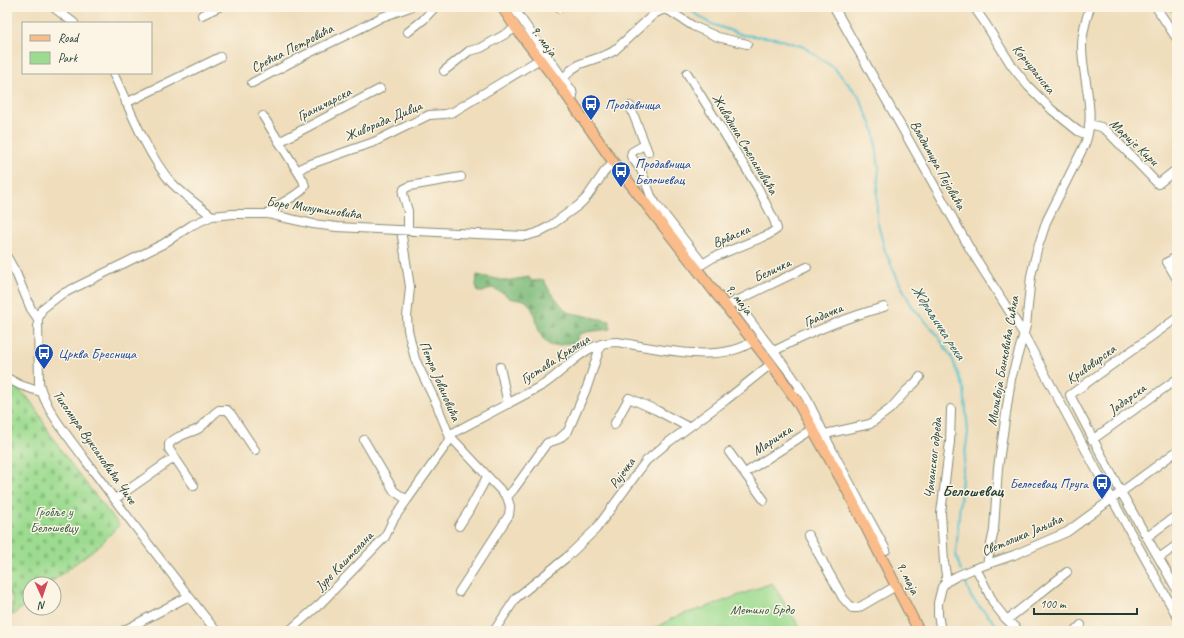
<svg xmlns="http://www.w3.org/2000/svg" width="1184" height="638" font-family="Caveat,sans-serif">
	<defs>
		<pattern id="forest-firs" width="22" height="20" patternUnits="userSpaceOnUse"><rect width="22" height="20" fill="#7dbb7a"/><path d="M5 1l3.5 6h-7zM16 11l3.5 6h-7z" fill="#669965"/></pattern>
		<pattern id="cemetery-stones" width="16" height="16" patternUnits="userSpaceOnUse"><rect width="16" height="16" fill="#9cdb90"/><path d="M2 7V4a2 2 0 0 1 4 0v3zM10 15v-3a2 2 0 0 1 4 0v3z" fill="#86bd7d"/></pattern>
	</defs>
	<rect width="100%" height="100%" fill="#fcf5e5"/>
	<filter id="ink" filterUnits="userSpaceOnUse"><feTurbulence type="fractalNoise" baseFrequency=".025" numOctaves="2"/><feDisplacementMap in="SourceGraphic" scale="8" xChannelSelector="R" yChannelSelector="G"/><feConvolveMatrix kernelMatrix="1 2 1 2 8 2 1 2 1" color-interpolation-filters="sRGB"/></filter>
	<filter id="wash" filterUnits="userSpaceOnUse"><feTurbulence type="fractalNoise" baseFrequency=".012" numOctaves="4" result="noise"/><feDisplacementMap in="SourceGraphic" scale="16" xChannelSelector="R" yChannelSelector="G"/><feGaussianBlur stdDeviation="0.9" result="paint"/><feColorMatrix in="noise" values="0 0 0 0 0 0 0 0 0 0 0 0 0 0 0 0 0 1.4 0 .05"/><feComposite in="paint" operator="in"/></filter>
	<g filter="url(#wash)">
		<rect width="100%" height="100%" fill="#efddbb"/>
		<path fill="url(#forest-firs)" stroke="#4e7c57" d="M477,275L506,281L529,277L531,281L544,280L549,290L567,312L610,321V329L586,332L578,335L577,340L574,343C565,342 557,348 550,345C535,338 538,311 527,302C521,297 516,301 509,298C509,298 505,295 505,294C501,291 496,290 491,288L483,292H478L476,286Z"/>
		<path fill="url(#cemetery-stones)" stroke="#5e8c62" d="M7,382C34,395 40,420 56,443C75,471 98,498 119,525L102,543L68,569L49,584H30V600L12,616V597L7,588Z"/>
		<path fill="#9cdb90" stroke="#5e8c62" d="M772,583L802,631H649L677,616L707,607Z"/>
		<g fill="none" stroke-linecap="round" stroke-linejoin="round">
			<path stroke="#56c2d0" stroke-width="2" d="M686,7L709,23L743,35L775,38L804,47L834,68L858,95L874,130L879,168L877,192V220L885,251L898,280L913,308L935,332L952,358L964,389L968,432L962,477L956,554L961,571
				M963,576L971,597L1002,631"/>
		</g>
	</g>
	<g filter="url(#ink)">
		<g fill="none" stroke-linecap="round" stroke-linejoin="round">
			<g stroke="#878d78" stroke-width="10">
				<path id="minor" d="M53,7L74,23
					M513,7L572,91L573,96L570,101
					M560,7V8
					M834,7L970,249L1023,333L1112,499L1177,616
					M974,7L985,23L1012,66L1028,86L1052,110L1078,131L1087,135
					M1156,7L1177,39
					M1173,7L1177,8
					M202,15L219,7
					M408,32L423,20L435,7
					M444,71L469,51L481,48L516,28
					M113,73C130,108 145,151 170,181C182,194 198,205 212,216
					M687,73L758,188L774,220L777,229L768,235L714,257L696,268
					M564,78L571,70L580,64L606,55L614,51L654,14L662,10H668L693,26L718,37L747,44
					M252,83L305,55L357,30L382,17L410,7
					M126,103L220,57
					M630,106L648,152
					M263,116L303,180L305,186C299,197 278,202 268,214
					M1089,124L1101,127L1108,132L1158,184L1177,169
					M279,142L380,89
					M644,145L632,152L631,156L641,170L651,196L656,204L703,264
					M298,171L305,166L374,142L429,115L445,114L453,112L540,59
					M401,230L410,287L407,317L408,330L415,359L437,405L449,435L507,497L510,506L509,515L459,592
					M408,230V211L403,194L404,189L410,186L461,177
					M7,257L16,273L31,309L38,319L39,383C46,412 69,437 86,461C128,518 172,575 216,631
					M1177,257L1167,262L1177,279
					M736,300L745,314L790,373L799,386V390
					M726,306L807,267
					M1177,318L1070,395L1121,492L1177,590
					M38,319L42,309L60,295L137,257L163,244L192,225L212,216L233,214H268L313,224L337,227L477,234L526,236L537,233L550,226L579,205L587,197L605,171L614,163
					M774,351C809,333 847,317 884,307
					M500,367L508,404
					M7,378L20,385L41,392
					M799,386L807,399L832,450L868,517L866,526
					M614,425L629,398L656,410L688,427
					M825,434L870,424L890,409L907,390L915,383L920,377
					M449,435L543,385C569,368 584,342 617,342C655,348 721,365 753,341
					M364,440L394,491L407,500L451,438
					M1092,440L1177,379
					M729,452L764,500
					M745,473L813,429
					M194,486L169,449V444C177,435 188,434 198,429C206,424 211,415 219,410H227L231,414L255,450
					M507,497L514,489L547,443L559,439L568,431L587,387L601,344
					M115,499L175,457
					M868,517L886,550
					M459,526L468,512L487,477
					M808,535L843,598L852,608H858L896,586
					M1147,537L1177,515
					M1159,558L1177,545
					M987,564L994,530L998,468L1011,379L1026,326L1031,276L1037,250L1047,220L1085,144C1097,113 1082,78 1082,46C1082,32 1086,20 1090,7
					M976,568L994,604L1005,618L1019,631
					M946,582V575L944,562L941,513L950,442L951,409
					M1007,620L1067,572
					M123,631L189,596
					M289,631L320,604L385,537L393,520L407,500
					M494,631L516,598L567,557L596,529L646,461L666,444L726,400L771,364
					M941,631L938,615V603L942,587L946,582L957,576L973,569L1014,555L1067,532L1177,451
					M1075,631L1081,625"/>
			</g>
			<g stroke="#878d78" stroke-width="12">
				<path id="major" d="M502,7L516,28L558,83L614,163L771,364L797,401L846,488L919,631"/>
			</g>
			<use href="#minor" stroke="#fff" stroke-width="8"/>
			<use href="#major" stroke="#f9bc8a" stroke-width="10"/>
		</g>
	</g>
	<defs>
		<g id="bus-pin" transform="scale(1)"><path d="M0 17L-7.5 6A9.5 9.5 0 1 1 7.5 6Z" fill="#1a4fb4" stroke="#fcf5e5"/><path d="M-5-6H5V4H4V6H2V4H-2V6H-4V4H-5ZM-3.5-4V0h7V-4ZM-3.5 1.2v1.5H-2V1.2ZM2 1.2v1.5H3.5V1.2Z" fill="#fff"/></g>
	</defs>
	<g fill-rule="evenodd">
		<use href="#bus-pin" x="591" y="104"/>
		<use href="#bus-pin" x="621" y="171"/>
		<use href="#bus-pin" x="44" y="353"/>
		<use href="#bus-pin" x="1102" y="483"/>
	</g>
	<g text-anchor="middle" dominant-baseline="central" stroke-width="3" stroke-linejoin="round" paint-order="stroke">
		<g font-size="14" fill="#1f3d34" stroke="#fcf5e5">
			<text transform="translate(544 41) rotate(53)">9. маја</text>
			<text transform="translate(292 48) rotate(-27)">Срећка Петровића</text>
			<text transform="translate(1034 69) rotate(51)">Корчуланска</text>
			<text transform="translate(324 104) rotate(-27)">Граничарска</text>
			<text transform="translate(383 121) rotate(-23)">Живорада Дивца</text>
			<text transform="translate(1134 142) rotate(43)">Марије Кири</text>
			<text transform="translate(745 144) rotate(59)">Живадина Степановића</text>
			<text transform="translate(938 165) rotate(61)">Владимира Пејовића</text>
			<text transform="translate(314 208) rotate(8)">Боре Милутиновића</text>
			<text transform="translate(731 236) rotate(-23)">Врбаска</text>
			<text transform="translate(772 270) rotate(-25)">Беличка</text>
			<text transform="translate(739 299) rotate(52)">9. маја</text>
			<text transform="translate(823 315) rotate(-23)">Градачка</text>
			<text transform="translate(555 359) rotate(-33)">Густава Крклеца</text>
			<text transform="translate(1003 361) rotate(-80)">Миливоја Банковића Сићка</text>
			<text transform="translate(1091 364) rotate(-36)">Кривовирска</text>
			<text transform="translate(440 381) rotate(67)">Петра Јовановића</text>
			<text transform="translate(1127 399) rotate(-36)">Јадарска</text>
			<text transform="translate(772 440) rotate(-33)">Маричка</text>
			<text transform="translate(95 447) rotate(55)">Тихомира Вуксановића Чиче</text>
			<text transform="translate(933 458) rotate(-84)">Чачанског одреда</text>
			<text transform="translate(622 473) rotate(-54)">Ријечка</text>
			<text transform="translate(1022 535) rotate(-23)">Светолика Јањића</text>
			<text transform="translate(344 561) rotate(-46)">Јуре Каштелана</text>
			<text transform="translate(908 578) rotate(63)">9. маја</text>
		</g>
		<g font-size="14" fill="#164399" stroke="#fcf5e5" text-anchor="start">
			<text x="605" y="104">Продавница</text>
			<text x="635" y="163">Продавница<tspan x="635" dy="16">Белошевац</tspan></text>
			<text x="58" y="353">Црква Бресница</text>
			<text x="1088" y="483" text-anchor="end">Белосевац Пруга</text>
		</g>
		<g font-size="14" fill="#385d46" stroke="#fcf5e5">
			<text x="54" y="511">Гробље у<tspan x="54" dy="16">Белошевцу</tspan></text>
			<text x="762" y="609">Метино Брдо</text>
		</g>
		<g font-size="15" font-style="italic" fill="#2d5e5b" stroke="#fcf5e5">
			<text transform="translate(938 322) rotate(57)">Ждраљичка река</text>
		</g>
		<g font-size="16" font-weight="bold" fill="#1f3d34" stroke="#fcf5e5">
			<text x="973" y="491">Белошевац</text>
		</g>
	</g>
	<rect width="1184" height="638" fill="none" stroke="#fcf5e5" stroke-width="24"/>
	<rect x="22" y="22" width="130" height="52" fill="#fcf5e5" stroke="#a4ab9e"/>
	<rect x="30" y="35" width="20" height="6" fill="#f9bc8a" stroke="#a4ab9e"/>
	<text x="58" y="42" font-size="12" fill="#1f3d34">Road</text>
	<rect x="30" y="52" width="20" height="12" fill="#9cdb90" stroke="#a4ab9e"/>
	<text x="58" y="62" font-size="12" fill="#1f3d34">Park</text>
	<g transform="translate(42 596) rotate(177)"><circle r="19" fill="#fcf5e5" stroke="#a4ab9e"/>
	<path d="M0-3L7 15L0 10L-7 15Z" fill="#d1495b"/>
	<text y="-6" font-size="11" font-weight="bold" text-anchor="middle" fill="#1f3d34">N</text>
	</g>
	<path d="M1034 608v6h103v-6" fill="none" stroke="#1f3d34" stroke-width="2"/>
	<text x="1040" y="608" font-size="12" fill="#1f3d34" stroke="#fcf5e5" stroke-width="3" paint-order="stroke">100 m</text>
</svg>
